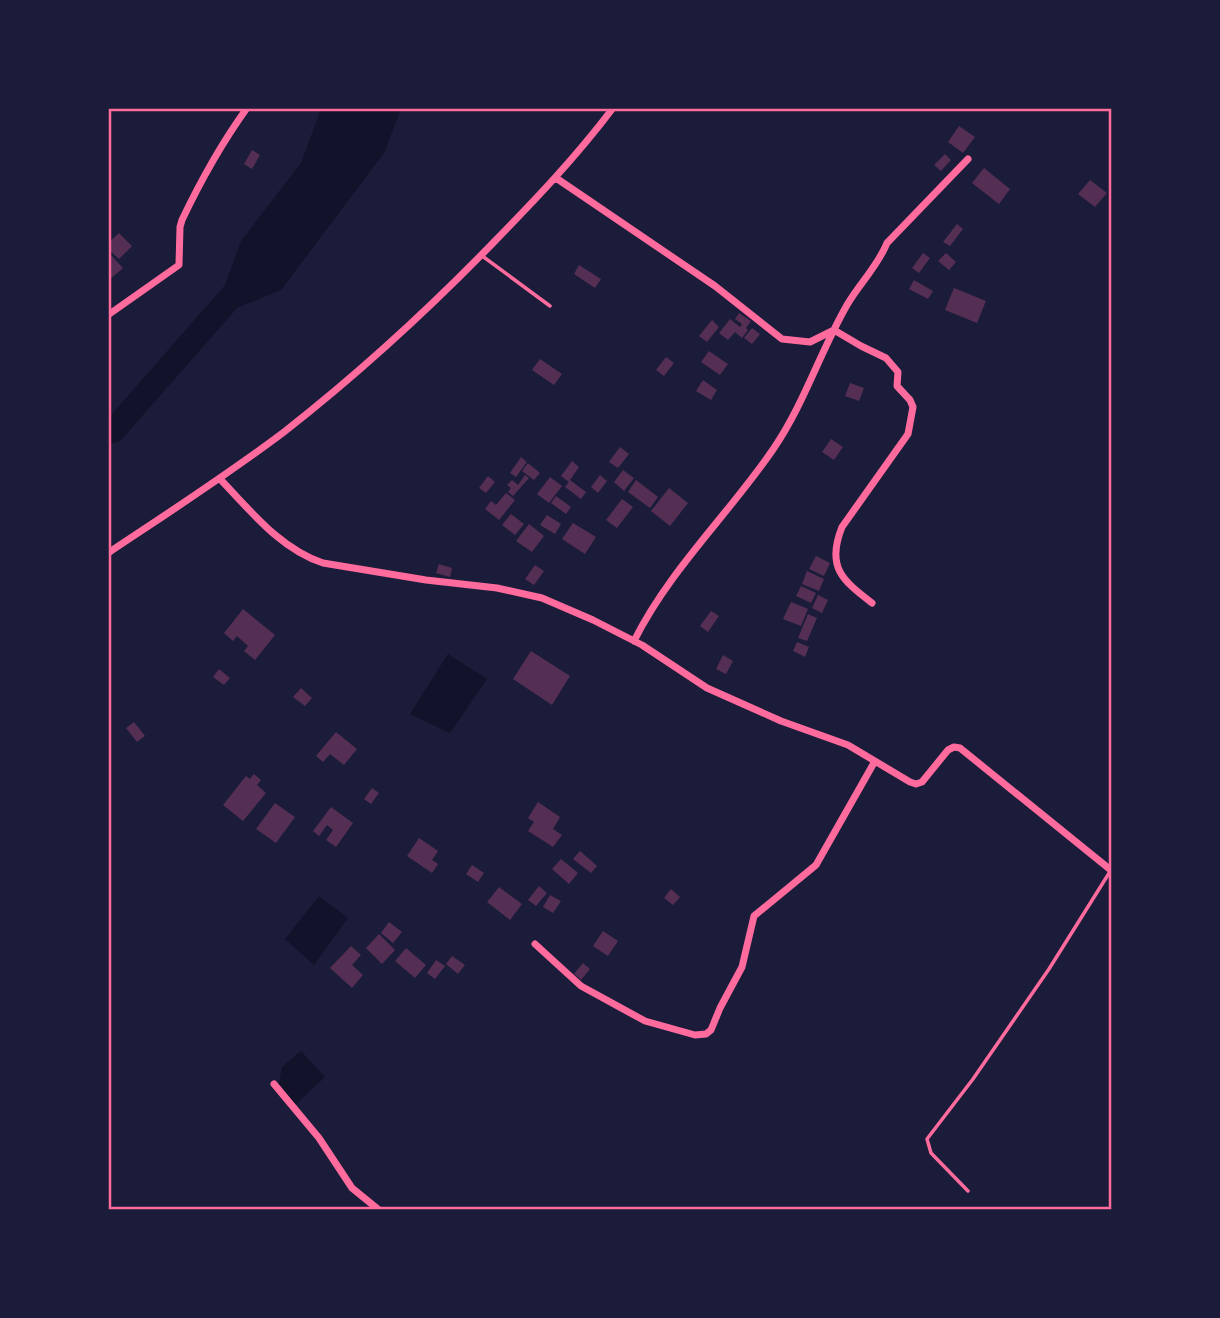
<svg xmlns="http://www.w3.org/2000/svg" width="1220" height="1318" font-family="'PT Serif',serif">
	<rect width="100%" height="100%" fill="#1b1b3a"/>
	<path fill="#12122b" d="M321,109H401L384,153L281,290L213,318L241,241L301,163Z
		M448,654L487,679L450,733L410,714Z
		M319,896L348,918L314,965L285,939Z
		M301,1051L325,1077L295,1105L279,1083L282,1067Z"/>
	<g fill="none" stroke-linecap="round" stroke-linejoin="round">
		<path stroke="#12122b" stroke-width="24" d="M108,432L113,431L235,292"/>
	</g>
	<path fill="#542f53" d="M959,126L975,137L963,153L948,142Z
		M252,150L260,155L252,169L244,164Z
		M945,154L951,160L941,171L934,165Z
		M984,168L1010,189L999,204L972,183Z
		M1090,180L1107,193L1095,207L1078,194Z
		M957,224L963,229L950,246L943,242Z
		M119,233L132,246L119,259L108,249V243Z
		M923,253L930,258L919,273L912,268Z
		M946,253L956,262L949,270L938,261Z
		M110,254L123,268L108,281V255Z
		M579,265L601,279L595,288L574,274Z
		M914,280L933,291L928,299L909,289Z
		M954,288L986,301L977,323L945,310Z
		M739,313L751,321L746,328L748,330L742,338L735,332L728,340L719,333L730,319L740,327L742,324L735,319Z
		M712,320L719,327L707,342L699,336Z
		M752,328L760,334L752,344L744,338Z
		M709,351L728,364L720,375L701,362Z
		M666,357L674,363L664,376L656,370Z
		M540,359L562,374L554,385L532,370Z
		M703,380L717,390L711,400L696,391Z
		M850,383L864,388L859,401L845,396Z
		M831,439L843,447L834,460L822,452Z
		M620,447L629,454L618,468L609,462Z
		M521,457L527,462L516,477L510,473Z
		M572,461L579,467L570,480L586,492L581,499L565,487L569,482L561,476Z
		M528,463L540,473L534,480L522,471Z
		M623,470L634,478L624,491L614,482Z
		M525,475L529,478L513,496L508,492L511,488L507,485L512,480L518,485Z
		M600,475L607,481L598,493L591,487Z
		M488,476L495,482L486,493L479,488Z
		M550,477L562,486L549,503L537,494Z
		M636,480L658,497L650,508L628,492Z
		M669,488L688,503L670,526L651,511Z
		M506,493L515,500L499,520L485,509L491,501L496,505Z
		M556,496L571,507L566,514L551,503Z
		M622,499L633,507L617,528L606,520Z
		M511,514L524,524L515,535L502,525Z
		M547,515L561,524L555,534L540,525Z
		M573,523L596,537L585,554L562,539Z
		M529,524L544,536L532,552L516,541Z
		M816,556L830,563L824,576L809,569Z
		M439,564L452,568L450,577L436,573Z
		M535,565L544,571L534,585L525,579Z
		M807,571L824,579L819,591L802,584Z
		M801,586L816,593L811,603L796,596Z
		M818,595L828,600L822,613L812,608Z
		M791,602L808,609L801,626L783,619Z
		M243,609L275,635L255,660L244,651L248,646L237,636L233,641L224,633Z
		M711,611L719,616L708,632L700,626Z
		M808,614L817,618L807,641L798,638Z
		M797,642L809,647L805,657L793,651Z
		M531,651L570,676L552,705L513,679Z
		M723,655L733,661L726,674L716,669Z
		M219,669L230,678L224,685L213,677Z
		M301,688L312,698L305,706L293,697Z
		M134,722L145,736L137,742L126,728Z
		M336,732L357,749L344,765L330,754L323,762L316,756Z
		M254,774L261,780L257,785L266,793L243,821L223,805L246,776L250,779Z
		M372,788L379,793L371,804L364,799Z
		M538,802L560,817L553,829L562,835L553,847L528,831L534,822L528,818Z
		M275,803L295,817L276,843L256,829Z
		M331,807L353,823L336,847L326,840L333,830L327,825L319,836L313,831Z
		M419,838L438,851L432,860L438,864L432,873L407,856Z
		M580,851L597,866L591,873L573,859Z
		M561,859L578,873L569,884L552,869Z
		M472,865L484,873L478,882L466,874Z
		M539,886L547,893L536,906L528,900Z
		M499,887L522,904L510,920L487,902Z
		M671,889L680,897L673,905L664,898Z
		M550,895L561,901L553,913L543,907Z
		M389,922L402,932L393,943L381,933Z
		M603,931L618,941L608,956L593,946Z
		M379,934L395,950L382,964L366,948Z
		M351,946L361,955L352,965L363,975L352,988L330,968Z
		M406,948L426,965L415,978L395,961Z
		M452,956L465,965L458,974L446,964Z
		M436,960L445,966L435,979L427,973Z
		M583,963L590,969L581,980L574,974Z"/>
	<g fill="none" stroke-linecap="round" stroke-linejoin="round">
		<path stroke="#ff6b9d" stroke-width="3.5" d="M481,255L550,306
			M968,1191L931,1153L927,1139L973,1079L1049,969L1111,870"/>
		<path stroke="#ff6b9d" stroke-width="7" d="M556,178L715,286L782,339L810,342L834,330L861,346L886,358L898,372L897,386L910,400L913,407L908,434L842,527C826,567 842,580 872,603
			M108,315L179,265L180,227L182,220C201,180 221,144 247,108
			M220,479C250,510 280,549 323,563L426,580L497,588L542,598L593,620L642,645L707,688L781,721L848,745L910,782L916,784L922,782L948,750L954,747L960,748L1112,871
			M108,553C168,513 227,475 284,432C358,374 427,311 493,243C535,200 576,157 613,108
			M634,641C670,569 729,514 774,448C804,404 820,352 847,305C859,284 878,266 887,243L968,159
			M535,944L581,986L645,1021L695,1035L706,1034L711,1030L720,1008L742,967L754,916L816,865L875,761
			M274,1084L319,1138L352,1188L379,1210"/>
	</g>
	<rect width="1220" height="1318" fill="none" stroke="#1b1b3a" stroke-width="220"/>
	<rect x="110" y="110" width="1000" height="1098" fill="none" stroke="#ff6b9d" stroke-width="2.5"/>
</svg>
